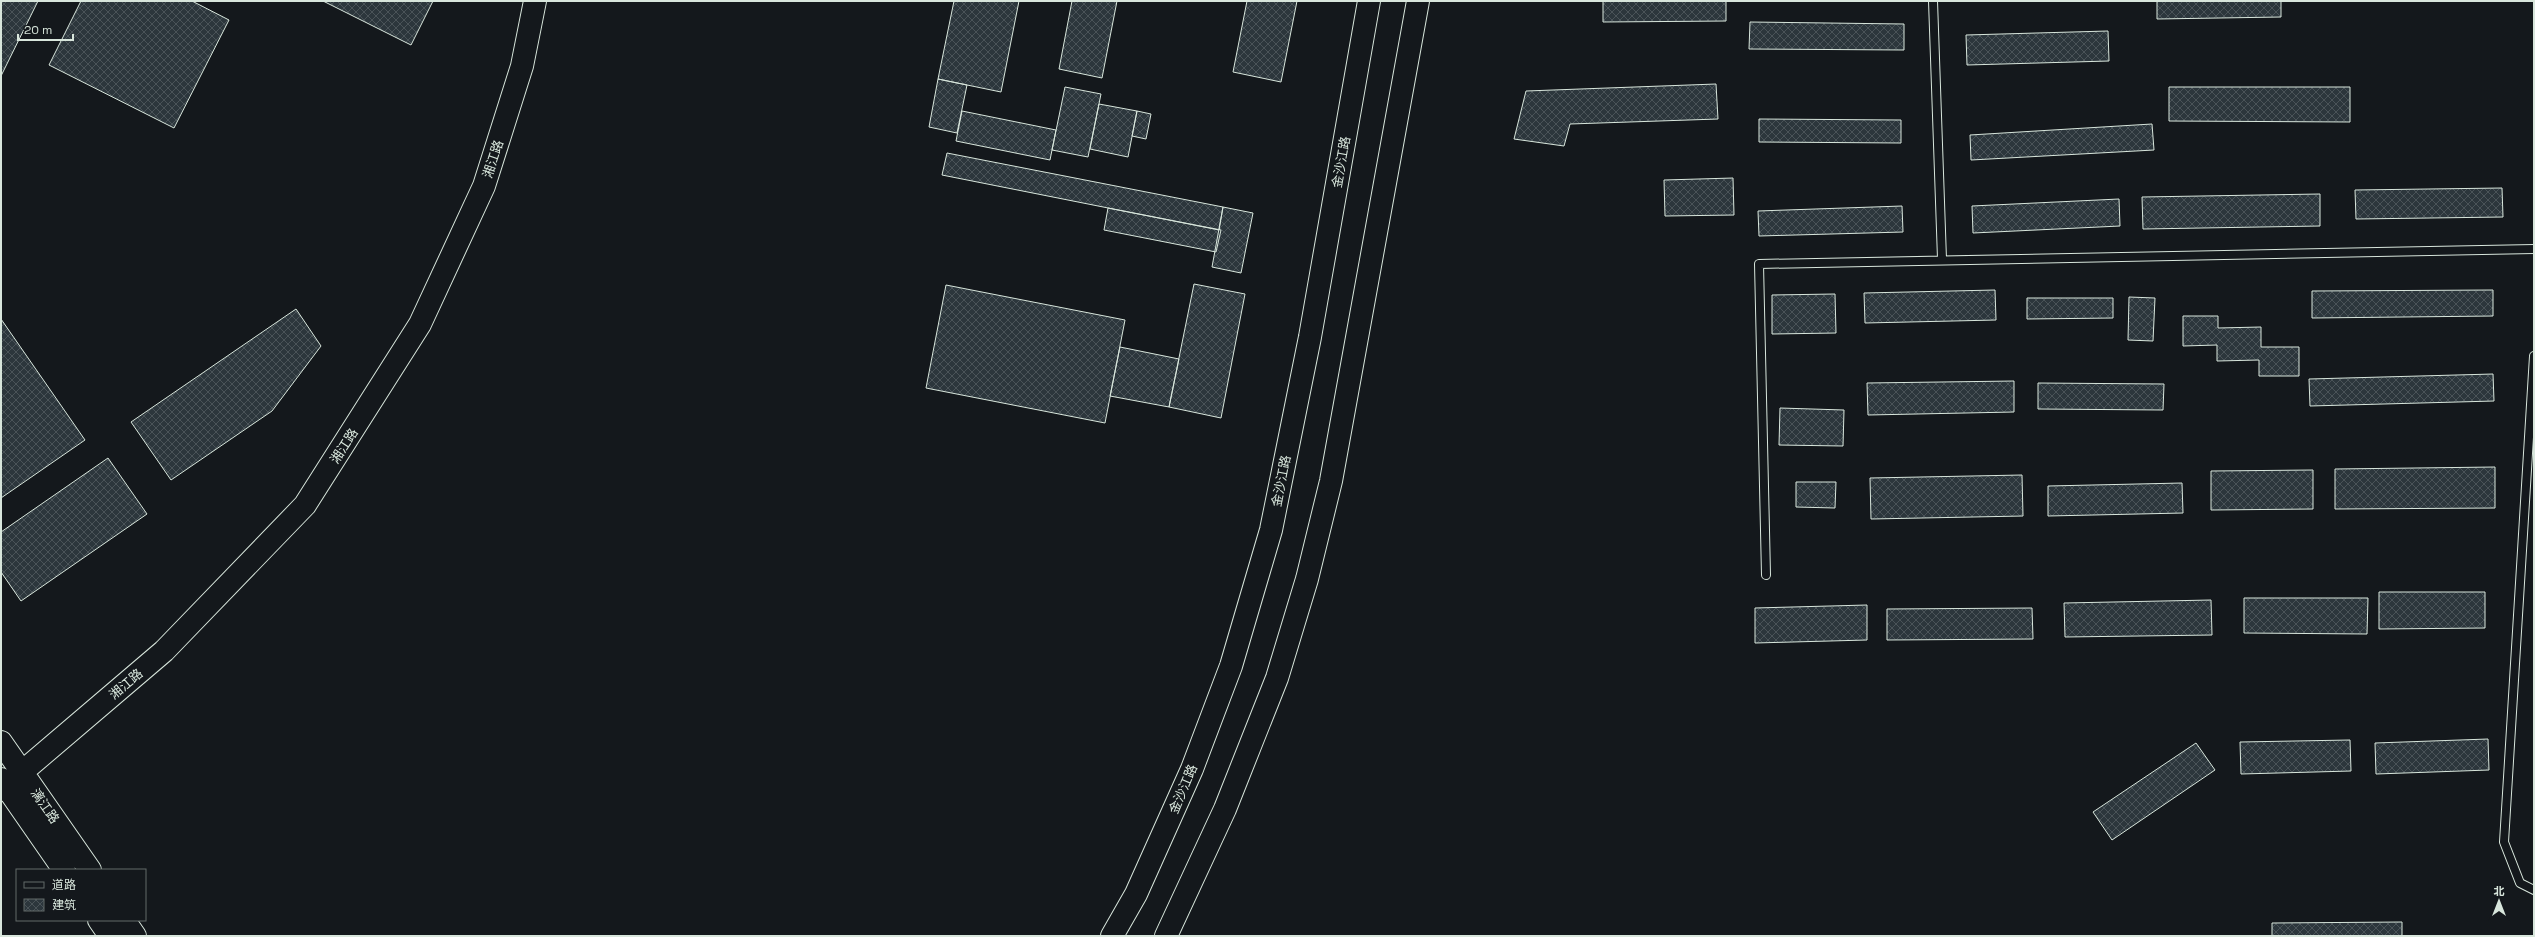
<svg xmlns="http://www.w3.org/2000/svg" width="2535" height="937" font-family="'Space Grotesk','Noto Sans SC',sans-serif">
	<defs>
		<pattern id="building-cross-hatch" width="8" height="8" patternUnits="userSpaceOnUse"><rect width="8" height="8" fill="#2c363c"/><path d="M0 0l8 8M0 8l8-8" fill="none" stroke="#4a5358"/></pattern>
	</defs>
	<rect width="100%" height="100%" fill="#14181c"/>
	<path fill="url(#building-cross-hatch)" stroke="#d8e6dc" d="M1,1H38L1,76Z
		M81,1H192L229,20L174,128L49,65Z
		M323,1H433L411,45Z
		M954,1H1019L1001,92L938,79Z
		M1072,1H1117L1102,78L1059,69Z
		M1247,1H1297L1281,82L1233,72Z
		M1603,1H1726V21L1603,22Z
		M2157,1H2281V17L2157,19Z
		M1750,22L1904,24V50L1749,49Z
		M2108,31L2109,61L1967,65L1966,35Z
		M938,79L967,85L957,133L929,127Z
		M1716,84L1718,119L1570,124L1564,146L1514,139L1526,91Z
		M1065,87L1101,94L1088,157L1052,150Z
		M2169,87H2350V122L2169,121Z
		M1099,104L1137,111L1128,157L1090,149Z
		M962,111L1056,130L1050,160L956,141Z
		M1137,111L1151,114L1146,139L1132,136Z
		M1759,119L1901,120V143L1759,142Z
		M2152,124L2154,150L1971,160L1970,135Z
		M947,153L1223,207L1219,230L942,175Z
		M1733,178L1734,215L1665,216L1664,180Z
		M2502,188L2503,217L2356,219L2355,190Z
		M2320,194V226L2143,229L2142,197Z
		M2119,199L2120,226L1973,233L1972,206Z
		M1902,206L1903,232L1759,236L1758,211Z
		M1223,207L1253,213L1241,273L1212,267Z
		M1108,208L1221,230L1216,252L1104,230Z
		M1194,284L1245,294L1221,418L1169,407Z
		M946,285L1125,320L1105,423L926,388Z
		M1995,290L1996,320L1865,323L1864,293Z
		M2493,290V316L2312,318V291Z
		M1835,294L1836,333L1772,334V295Z
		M2129,297L2155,298L2153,341L2128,340Z
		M2027,298H2113V318L2027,319Z
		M296,309L321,346L272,411L171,480L131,422Z
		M2183,316H2218V328L2261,327V347H2299V376H2259V360L2217,361V345L2183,346Z
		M1,319L85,440L1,498Z
		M1120,347L1179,359L1169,407L1110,396Z
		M2493,374L2494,401L2310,406L2309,379Z
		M2014,381V412L1868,415L1867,383Z
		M2038,383L2164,384L2163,410L2038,409Z
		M1780,408L1844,410L1843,446L1779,445Z
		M108,458L147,514L21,601L1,572V532Z
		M2495,467V508L2335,509V469Z
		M2313,470V509L2211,510V471Z
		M2022,475L2023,516L1871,519L1870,478Z
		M1796,482H1836L1835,508L1796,507Z
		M2182,483L2183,513L2048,516V486Z
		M2379,592H2485V628L2379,629Z
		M2244,598H2368L2367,634L2244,633Z
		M2211,600L2212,635L2065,637L2064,603Z
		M1867,605V640L1755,643V608Z
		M2032,608L2033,639L1887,640V609Z
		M2488,739L2489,770L2376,774L2375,743Z
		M2350,740L2351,771L2241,774L2240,742Z
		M2196,743L2215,770L2112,840L2093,812Z
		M2402,922V936H2272V923Z"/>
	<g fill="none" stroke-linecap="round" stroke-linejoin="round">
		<g stroke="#d8e6dc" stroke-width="10">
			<path id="lane" d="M1933,1L1942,259
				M2534,356L2504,842L2520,883L2534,890
				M1766,575L1759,264L2534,249"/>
		</g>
		<g stroke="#d8e6dc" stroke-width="24">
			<path id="secondary" d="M1,742L90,870
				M1,779L64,870
				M1,790L164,651L305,505L420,324L484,186L522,66L535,1
				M99,920L110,936
				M124,920L135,936"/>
		</g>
		<g stroke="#d8e6dc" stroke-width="24">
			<path id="primary" d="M1112,936L1136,894L1192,769L1231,666L1271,530L1310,337L1369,1
				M1166,936L1225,809L1277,678L1307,579L1331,481L1418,1"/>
		</g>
		<use href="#lane" stroke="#14181c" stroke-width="8"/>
		<use href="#secondary" stroke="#14181c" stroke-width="22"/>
		<use href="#primary" stroke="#14181c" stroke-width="22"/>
	</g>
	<g text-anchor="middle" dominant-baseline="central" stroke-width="3" stroke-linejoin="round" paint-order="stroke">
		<g font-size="13" fill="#d8e6dc" stroke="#14181c">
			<text transform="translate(493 159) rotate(-72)">湘江路</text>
			<text transform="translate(1341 162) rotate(-80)">金沙江路</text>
			<text transform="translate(344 446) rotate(-57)">湘江路</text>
			<text transform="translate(1281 481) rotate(-79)">金沙江路</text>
			<text transform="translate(126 684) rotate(-40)">湘江路</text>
			<text transform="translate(1183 789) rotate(-67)">金沙江路</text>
			<text transform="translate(45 806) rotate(55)">漓江路</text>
		</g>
	</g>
	<rect width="2535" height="937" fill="none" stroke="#d8e6dc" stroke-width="4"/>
	<rect x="16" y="869" width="130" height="52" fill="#14181c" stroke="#626a69"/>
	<rect x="24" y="882" width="20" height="6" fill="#14181c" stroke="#626a69"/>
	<text x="52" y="889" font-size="12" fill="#d8e6dc">道路</text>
	<rect x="24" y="899" width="20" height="12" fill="url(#building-cross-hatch)" stroke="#626a69"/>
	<text x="52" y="909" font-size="12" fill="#d8e6dc">建筑</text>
	<g transform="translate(2499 901)" stroke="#14181c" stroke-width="3" paint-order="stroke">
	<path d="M0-3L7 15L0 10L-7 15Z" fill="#d8e6dc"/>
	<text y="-6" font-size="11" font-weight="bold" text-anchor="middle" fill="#d8e6dc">北</text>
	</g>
	<path d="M18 34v6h55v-6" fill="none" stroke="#d8e6dc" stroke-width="2"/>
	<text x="24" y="34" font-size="12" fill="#d8e6dc" stroke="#14181c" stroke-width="3" paint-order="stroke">20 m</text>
</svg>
